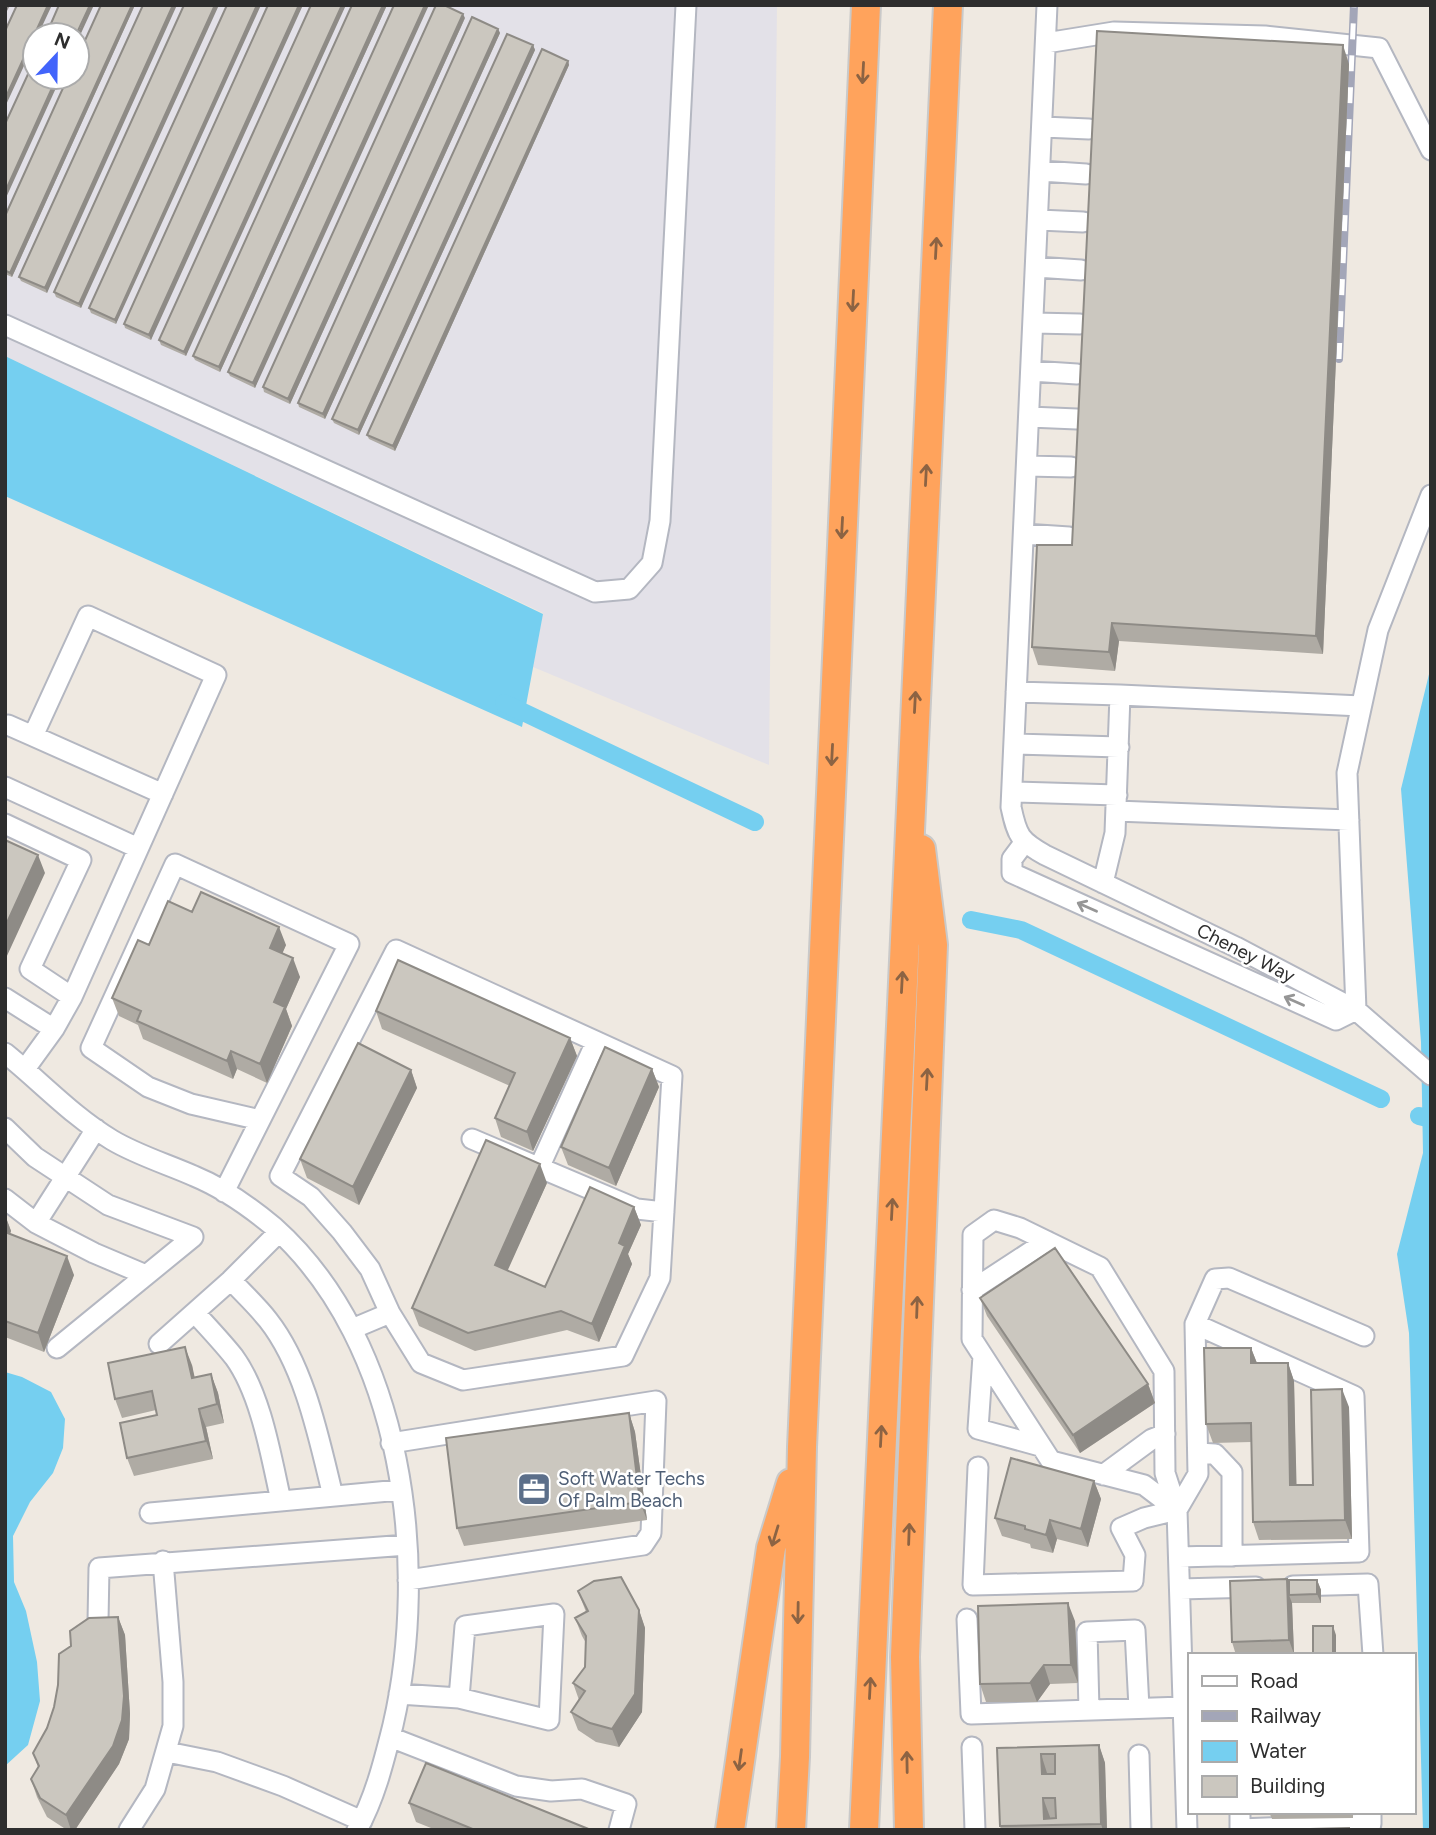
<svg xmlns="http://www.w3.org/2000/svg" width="1436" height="1835" font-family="Figtree,sans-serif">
	<rect width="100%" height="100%" fill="#efe9e1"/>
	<path fill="#e3e1e8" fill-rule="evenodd" d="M5,5H777L769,765L533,667L543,613L5,356ZM35,35H77V77H35Z"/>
	<path fill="#75cff0" d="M5,356L543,614L522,727L5,496Z
		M1431,666V1830H1423L1409,1333L1397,1254L1423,1153L1421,1042L1401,789Z
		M5,1372L22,1377L51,1392L65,1419L63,1448L53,1473L30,1502L13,1536L14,1582L26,1611L37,1662L40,1701L28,1745L5,1766Z"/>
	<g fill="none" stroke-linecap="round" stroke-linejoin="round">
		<path stroke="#75cff0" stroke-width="18" d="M504,703L755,822
			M971,920L1021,930L1381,1099
			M1419,1116L1431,1119"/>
		<g stroke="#b4b7c1" stroke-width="23">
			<path id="minor" d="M1047,5L1011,807C1017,836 1020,841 1045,855L1236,947L1356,1010L1431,1075
				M1046,43L1114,32L1265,36L1379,48L1431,150
				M1043,127L1089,129
				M1041,171L1086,174
				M1039,220L1083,222
				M1036,267L1081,270
				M1034,323L1080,324
				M5,325L595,592L629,589L652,563L660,521L686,5
				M1031,371L1077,374
				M1029,417L1077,419
				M1027,466L1071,467
				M1024,534L1069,537
				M1016,692L1120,695
				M8,725L33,736
				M1014,744L1119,747
				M5,787L138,848
				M1012,792L1117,795
				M1116,811L1349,820
				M5,824L81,860L30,969L72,997C120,889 168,782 216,675L88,616L33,736L163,794
				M1024,843L1012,859V873L1336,1020L1356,1010L1347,773L1378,630L1431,495
				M1103,883L1115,833L1120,695L1361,706
				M5,998L54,1029L72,997
				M5,1053C41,1082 72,1116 112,1140C137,1155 167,1164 194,1176C223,1188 250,1207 274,1227C404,1343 430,1564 393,1725C384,1761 375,1798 357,1830
				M25,1069L54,1029
				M5,1128L35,1157L108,1205L193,1237L57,1348
				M472,1139L637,1209L664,1212
				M539,1168L596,1042
				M224,1192L349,944L175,864L91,1048L148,1087L191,1104L260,1120
				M5,1199L36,1223L94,1253L146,1275
				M994,1220L1020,1228L1100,1267L1164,1371L1165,1473L1177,1510L1144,1485L1051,1461L972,1339L973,1235Z
				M36,1223L96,1129
				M231,1280L279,1232
				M972,1290L1047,1241
				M195,1313C208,1327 222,1342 234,1357C261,1394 271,1456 281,1501
				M1195,1324L1215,1279L1229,1278L1364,1336
				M352,1329L390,1313L421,1363L463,1380L623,1356L660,1278L672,1076L396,950L280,1176L311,1197L342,1232L370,1269L390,1313
				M159,1344L231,1280C243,1293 257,1306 268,1320C305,1367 319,1439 333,1496
				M983,1356L978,1429L1040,1446
				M391,1443L656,1401L651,1533L643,1545L408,1580
				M1198,1453L1215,1454L1232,1472V1556
				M978,1467L973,1585L1133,1581L1135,1555L1121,1528L1144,1518L1177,1510L1198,1474L1195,1324L1354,1396L1359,1552L1179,1557
				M1103,1475L1152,1439L1165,1434
				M1177,1510L1187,1830
				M150,1513L400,1490
				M1293,1586L1368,1584L1373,1655
				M1180,1589L1256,1587
				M967,1619L971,1714L1184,1707
				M98,1621L99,1568L407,1545
				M399,1694L459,1698L549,1720L554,1614L465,1626L459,1698
				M1089,1710L1087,1632L1135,1630L1139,1708
				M390,1737L516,1786L551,1791L582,1789L626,1804L619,1830
				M972,1747L975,1830
				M167,1752L217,1762L283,1786L362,1821
				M1139,1755L1141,1830
				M1240,1812V1829L1371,1824V1812
				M129,1830L155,1789L173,1726V1682L163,1561"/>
		</g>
		<g stroke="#c9c9c9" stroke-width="32">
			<path id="highway" d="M730,1830L771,1548L791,1483
				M791,1830L795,1757L802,1447L866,5
				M864,1830L948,5
				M909,1830L905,1657L933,945L921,849"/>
		</g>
		<use href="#minor" stroke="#fff" stroke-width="19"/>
		<use href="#highway" stroke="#ffa35c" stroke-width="28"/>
		<g stroke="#a3a6b8" stroke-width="8">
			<path id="rail" d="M1339,359L1354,5"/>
		</g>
		<use href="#rail" stroke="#fff" stroke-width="5" stroke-dasharray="16" stroke-linecap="butt"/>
	</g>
	<path fill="#afaba4" d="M101,5H135L12,277L5,274V216Z
		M143,5L47,293L21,281L19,277Z
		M184,5L81,308L56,297L54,292Z
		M227,5L116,324L91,313L89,308Z
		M268,5L151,340L125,328L124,324Z
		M311,5L186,356L161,345L159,340Z
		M352,5H387L220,372L195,360L193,356Z
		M394,5L255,388L230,376L228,372Z
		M465,18L290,404L264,392L263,387Z
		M498,29L500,33L325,419L299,407L298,403Z
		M533,45L535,50L359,435L334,423L332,419Z
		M568,61L569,65L395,451L369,439L367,435Z
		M1349,64L1323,654L1119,641L1115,671L1038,665L1032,647L1072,545Z
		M192,912L286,945L282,953L300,977L286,1009L292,1026L267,1083L237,1069L233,1079L143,1039L138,1025L119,1016L112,998L149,945Z
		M376,1011L570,1038L577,1056L533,1151L501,1137L495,1118L510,1086L382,1029Z
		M652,1069L659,1087L616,1186L568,1165L561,1147Z
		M411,1070L417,1088L359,1205L307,1178L300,1159Z
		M547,1183L507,1270L545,1287L634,1207L641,1225L628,1254L632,1264L599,1342L567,1330L475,1351L419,1326L412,1308Z
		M5,1215L11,1231L10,1234L74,1275L44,1352L5,1337Z
		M980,1298L1148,1384L1155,1403L1080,1453L987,1316Z
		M1251,1348L1257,1363H1288L1294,1381L1296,1485H1313L1349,1407L1352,1539L1259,1540L1253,1522L1251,1442L1213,1443L1206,1424Z
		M192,1365L194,1378L211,1374L218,1393L224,1423L206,1427L213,1459L134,1476L127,1458L157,1415L156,1410L122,1418L115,1399Z
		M629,1413L635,1432L647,1520L464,1546L457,1528Z
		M1094,1481L1101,1499L1088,1547L1057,1539L1053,1553L1031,1548L1030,1544L1002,1536L995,1518Z
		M1317,1580L1321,1590V1603H1292L1294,1654L1236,1655L1232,1642L1289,1585Z
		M578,1591L639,1610L645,1628L642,1712L619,1747L596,1742L578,1730L571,1712L579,1700L573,1683L585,1667L586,1643L582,1636L575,1618L586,1612Z
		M118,1617L125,1635L130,1714L129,1739L119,1764L75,1830H67L47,1817L37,1797L31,1779L38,1767L33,1753Z
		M1075,1621L1078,1683L1050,1684L1037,1702H986L980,1684Z
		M1099,1745L1105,1763L1107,1830H1001L1000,1826L997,1748Z
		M409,1803L591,1830H436L416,1822Z
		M1269,1812H1353V1818L1272,1819Z"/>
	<path fill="#8e8b86" d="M6,5H10L5,15V7Z
		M48,5H52L38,35H35V42L5,107V99Z
		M90,5H94L77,42V35Z
		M132,5H135L12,277L10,273Z
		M173,5H177L47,293L45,288Z
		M215,5H219L81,308L79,304Z
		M257,5H261L116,324L115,320Z
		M299,5H303L151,340L149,335Z
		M342,5H346L186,356L184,352Z
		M383,5H387L220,372L219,367Z
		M425,5H429L255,388L253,383Z
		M463,14L465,18L290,404L288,399Z
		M498,29L500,33L325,419L323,414Z
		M533,45L535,50L359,435L358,430Z
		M1343,45L1349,64L1323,654L1316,636Z
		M568,61L569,65L395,451L393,446Z
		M57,77H61L5,200V192Z
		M1112,623L1119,641L1115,671L1109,652Z
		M38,855L45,873L6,958L5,954V927Z
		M279,927L286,945L277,966L270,948Z
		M293,958L300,977L286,1009L292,1026L267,1083L260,1064L274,1002Z
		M570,1038L577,1056L533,1151L527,1132Z
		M231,1051L237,1069L233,1079L227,1061Z
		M652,1069L659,1087L616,1186L609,1168Z
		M411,1070L417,1088L359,1205L353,1187Z
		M540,1164L547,1183L502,1283L495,1265Z
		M634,1207L641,1225L628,1254L632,1264L599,1342L592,1324L619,1243Z
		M5,1215L11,1231L5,1245Z
		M67,1256L74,1275L44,1352L38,1333Z
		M185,1347L192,1365L199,1397L192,1378Z
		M1251,1348L1258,1366L1251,1363Z
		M1288,1363L1294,1381L1297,1503L1290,1485Z
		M211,1374L218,1393L224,1423L217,1404Z
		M1148,1384L1155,1403L1080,1453L1073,1435Z
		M1342,1389L1349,1407L1352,1539L1345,1520Z
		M199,1409L206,1427L213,1459L206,1441Z
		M629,1413L635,1432L647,1520L640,1502Z
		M1094,1481L1101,1499L1088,1547L1081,1529Z
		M1050,1520L1057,1539L1053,1553L1046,1535Z
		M1287,1579L1292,1593L1289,1595L1292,1603L1294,1654L1289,1640Z
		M1317,1580L1321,1590V1603L1317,1594Z
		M1068,1603L1075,1621L1078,1683L1071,1665Z
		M639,1610L645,1628L642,1712L619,1747L612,1729Z
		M118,1617L125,1635L130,1714L129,1739L119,1764L75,1830H71L66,1815Z
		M1333,1626L1336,1635V1655H1333Z
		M1044,1665L1050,1684L1037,1702L1030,1683Z
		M1099,1745L1105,1763L1107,1830H1103L1101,1824Z
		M1041,1754L1047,1773L1048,1792L1042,1774Z
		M1043,1798L1050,1817V1825L1044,1819Z"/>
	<path fill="#cbc7bf" stroke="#8e8b86" stroke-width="2" fill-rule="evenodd" d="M17,5H48L5,99V31Z
		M59,5H90L76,35H46Z
		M101,5H132L10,273L5,270V216L68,77H77V58Z
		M143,5H173L45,288L19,277Z
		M184,5H215L79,304L54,292Z
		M227,5H257L115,320L89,308Z
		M268,5H299L149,335L124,324Z
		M311,5H342L184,352L159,340Z
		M352,5H383L219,367L193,356Z
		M394,5H425L253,383L228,372Z
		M436,5H444L463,14L288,399L263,387Z
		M472,17L498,29L323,414L298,403Z
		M1097,31L1343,45L1316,636L1112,623L1109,652L1032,647L1037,545H1072Z
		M507,34L533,45L358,430L332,419Z
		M542,49L568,61L393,446L367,435Z
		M35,59V77H57L5,192V124Z
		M5,840L38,855L5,927Z
		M201,892L279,927L270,948L293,958L274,1002L285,1007L260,1064L231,1051L227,1061L137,1021L141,1011L112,998L138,940L149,945L168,901L192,912Z
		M398,960L570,1038L527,1132L495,1118L515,1073L376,1011Z
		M358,1043L411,1070L353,1187L300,1159Z
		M605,1047L652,1069L609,1168L561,1147Z
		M486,1140L540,1164L495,1265L545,1287L590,1187L634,1207L619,1243L625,1246L592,1324L561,1311L468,1333L412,1308Z
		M5,1232L67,1256L38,1333L5,1321Z
		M1055,1248L1148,1384L1073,1435L980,1298Z
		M185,1347L192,1378L211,1374L217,1404L199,1409L206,1441L127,1458L120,1423L157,1415L152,1391L115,1399L108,1363Z
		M1204,1348H1251V1363H1288L1290,1485H1313L1311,1390L1342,1389L1345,1520L1253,1522L1251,1423L1206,1424Z
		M629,1413L640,1502L457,1528L446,1438Z
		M1011,1458L1094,1481L1081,1529L1050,1520L1046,1535L1025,1529V1526L995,1518Z
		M621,1577L639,1610L635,1694L612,1729L590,1723L571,1712L585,1691L573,1683L585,1667L586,1636L575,1618L588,1611L578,1591L594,1581Z
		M1287,1579L1289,1640L1232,1642L1230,1581Z
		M1289,1580H1317V1594L1289,1595Z
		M1068,1603L1071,1665H1044L1030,1683L980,1684L978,1606Z
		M118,1617L124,1696L122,1720L113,1746L66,1815L40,1798L31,1779L39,1766L33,1753L47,1728L54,1707L58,1685L59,1654L71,1646L70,1631L89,1618Z
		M1313,1626H1333V1655H1313Z
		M1099,1745L1101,1824L1000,1826L997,1748ZM1041,1754H1055V1774H1042ZM1043,1798H1055L1056,1818L1044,1819Z
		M426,1763L591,1830H475L409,1803Z
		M1349,1828V1830H1266Z"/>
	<defs><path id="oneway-shaft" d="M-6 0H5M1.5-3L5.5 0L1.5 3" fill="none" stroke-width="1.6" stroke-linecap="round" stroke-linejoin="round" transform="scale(1.75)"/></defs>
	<g stroke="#8c6343">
		<use href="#oneway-shaft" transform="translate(863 73) rotate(93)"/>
		<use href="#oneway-shaft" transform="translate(936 248) rotate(-87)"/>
		<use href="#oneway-shaft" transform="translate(853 301) rotate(93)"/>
		<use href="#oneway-shaft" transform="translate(926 475) rotate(-87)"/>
		<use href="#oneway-shaft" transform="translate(842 528) rotate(93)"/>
		<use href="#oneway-shaft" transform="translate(915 702) rotate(-87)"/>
		<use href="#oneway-shaft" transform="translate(832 755) rotate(93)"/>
		<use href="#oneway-shaft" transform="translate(902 982) rotate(-87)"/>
		<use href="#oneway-shaft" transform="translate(927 1079) rotate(-87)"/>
		<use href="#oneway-shaft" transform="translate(892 1209) rotate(-87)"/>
		<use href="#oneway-shaft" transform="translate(917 1307) rotate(-88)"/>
		<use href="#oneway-shaft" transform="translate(881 1436) rotate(-87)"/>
		<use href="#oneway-shaft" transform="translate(909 1534) rotate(-88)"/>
		<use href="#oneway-shaft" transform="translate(775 1536) rotate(107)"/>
		<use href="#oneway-shaft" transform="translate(798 1613) rotate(91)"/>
		<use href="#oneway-shaft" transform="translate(870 1688) rotate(-87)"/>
		<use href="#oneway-shaft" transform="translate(740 1760) rotate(98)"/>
		<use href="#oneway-shaft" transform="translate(907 1762) rotate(-91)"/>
	</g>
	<g stroke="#969696">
		<use href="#oneway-shaft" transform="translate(1087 907) rotate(-156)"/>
		<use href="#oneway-shaft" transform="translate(1294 1001) rotate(-156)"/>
	</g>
	<defs>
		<g id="office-square" transform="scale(1.75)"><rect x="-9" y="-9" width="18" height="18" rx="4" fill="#5c6f8a" stroke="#fff"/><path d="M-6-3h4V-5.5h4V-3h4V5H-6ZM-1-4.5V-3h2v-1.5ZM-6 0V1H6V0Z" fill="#fff"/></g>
	</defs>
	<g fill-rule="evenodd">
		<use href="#office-square" x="534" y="1489"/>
	</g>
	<g text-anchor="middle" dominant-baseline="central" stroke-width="5" stroke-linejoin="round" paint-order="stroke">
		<g font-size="19" fill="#2e2e2e" stroke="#fff">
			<text transform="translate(1246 953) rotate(27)">Cheney Way</text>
		</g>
		<g font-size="19" fill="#4e5e75" stroke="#fff" text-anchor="start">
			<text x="558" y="1478">Soft Water Techs<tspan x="558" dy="22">Of Palm Beach</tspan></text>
		</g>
	</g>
	<rect width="1436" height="1835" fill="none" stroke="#2e2e2e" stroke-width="14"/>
	<rect x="1188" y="1653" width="228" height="161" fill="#ffffff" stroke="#ababab" stroke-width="2"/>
	<rect x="1202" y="1676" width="35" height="10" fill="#ffffff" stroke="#ababab" stroke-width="2"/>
	<text x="1250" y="1688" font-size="21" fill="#2e2e2e">Road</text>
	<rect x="1202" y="1711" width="35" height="10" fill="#a3a6b8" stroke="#ababab" stroke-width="2"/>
	<text x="1250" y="1723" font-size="21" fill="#2e2e2e">Railway</text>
	<rect x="1202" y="1741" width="35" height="21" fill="#75cff0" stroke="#ababab" stroke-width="2"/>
	<text x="1250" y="1758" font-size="21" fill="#2e2e2e">Water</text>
	<rect x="1202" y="1776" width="35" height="21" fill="#cbc7bf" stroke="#ababab" stroke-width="2"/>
	<text x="1250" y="1793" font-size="21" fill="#2e2e2e">Building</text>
	<g transform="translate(56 56) rotate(22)"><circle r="33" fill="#ffffff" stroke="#ababab" stroke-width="2"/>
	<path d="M0-5L12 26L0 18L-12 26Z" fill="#4264fb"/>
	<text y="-10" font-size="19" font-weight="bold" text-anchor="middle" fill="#2e2e2e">N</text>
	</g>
</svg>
